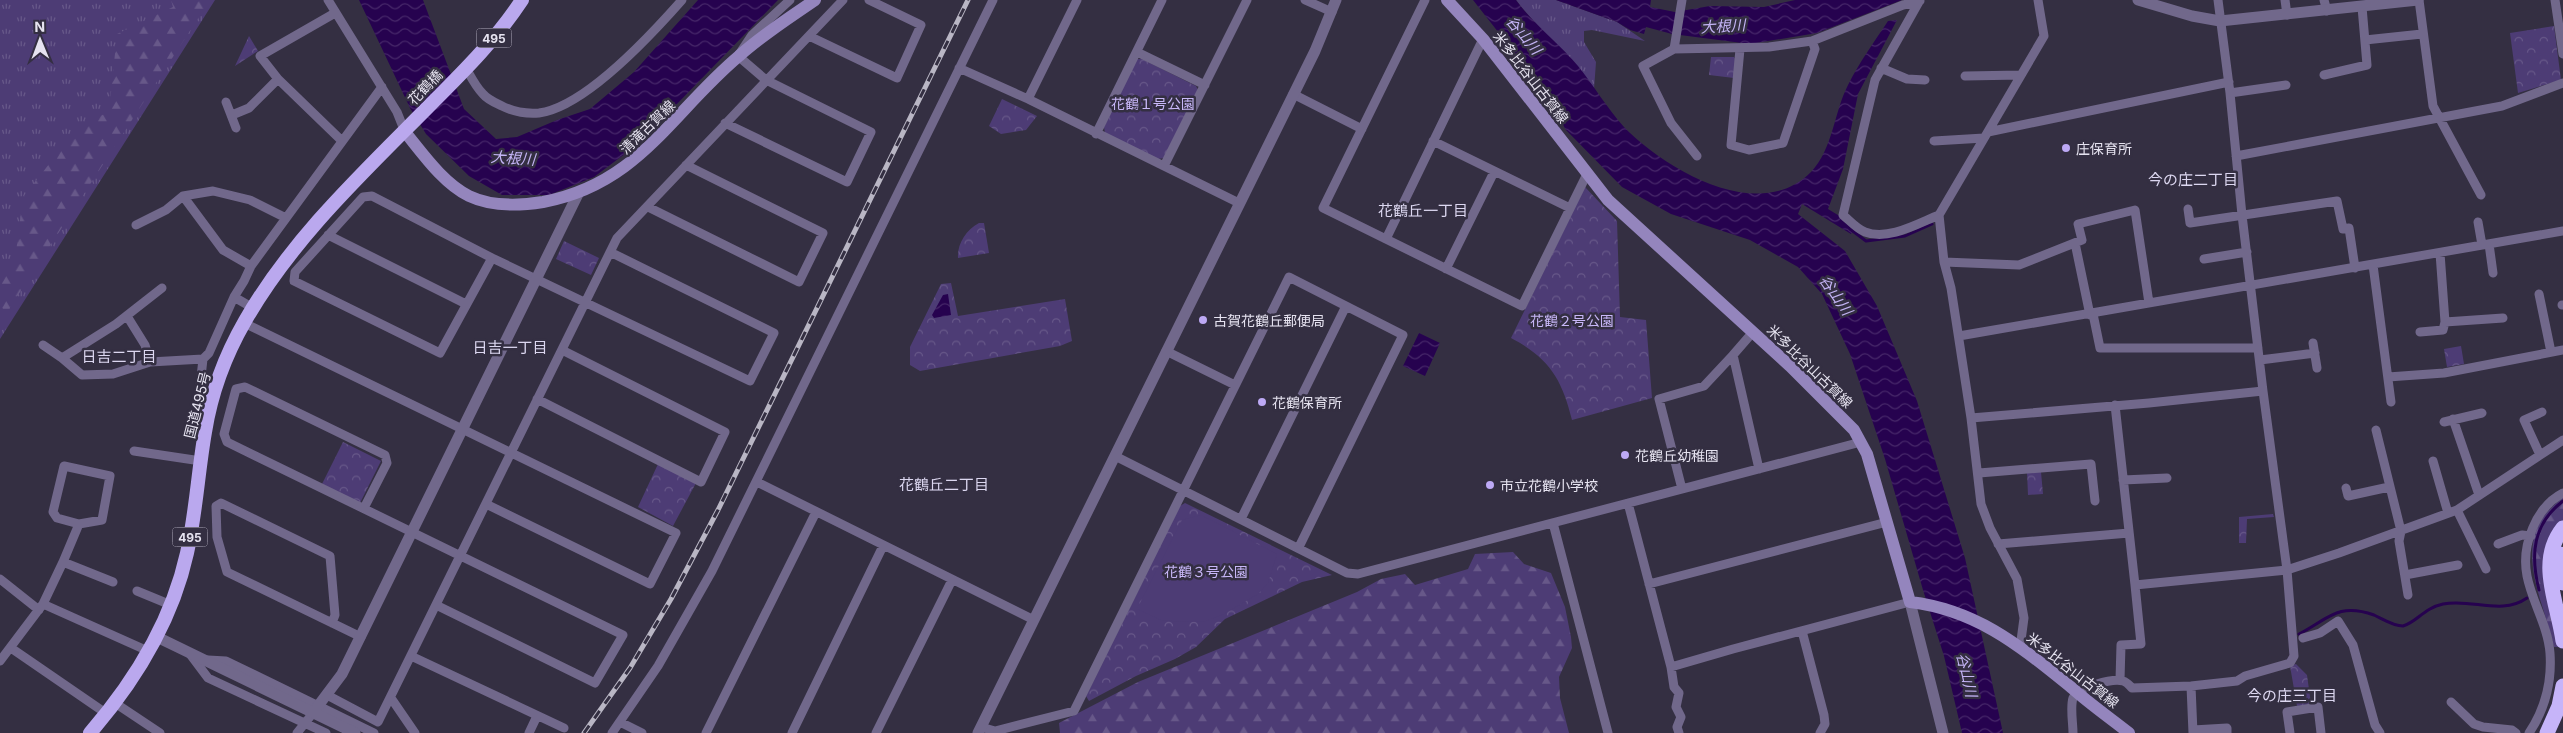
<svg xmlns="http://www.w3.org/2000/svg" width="2563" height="733" font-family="Inter,'Noto Sans JP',sans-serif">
	<defs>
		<pattern id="grass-tufts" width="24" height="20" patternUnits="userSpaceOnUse" patternTransform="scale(1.25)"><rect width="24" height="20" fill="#4d3c75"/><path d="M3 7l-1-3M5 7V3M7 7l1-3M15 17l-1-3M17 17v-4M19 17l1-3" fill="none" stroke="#675889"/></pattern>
		<pattern id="forest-firs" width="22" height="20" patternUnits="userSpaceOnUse" patternTransform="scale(1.25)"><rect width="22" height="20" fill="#4d3c75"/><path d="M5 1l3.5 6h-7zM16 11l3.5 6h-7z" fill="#675889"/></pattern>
		<pattern id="park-crowns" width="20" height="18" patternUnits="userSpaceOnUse" patternTransform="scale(1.25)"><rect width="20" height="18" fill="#4d3c75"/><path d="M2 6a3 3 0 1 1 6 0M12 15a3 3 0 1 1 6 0" fill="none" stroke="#675889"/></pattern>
		<pattern id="water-waves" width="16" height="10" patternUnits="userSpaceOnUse" patternTransform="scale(1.25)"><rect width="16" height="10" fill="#26024f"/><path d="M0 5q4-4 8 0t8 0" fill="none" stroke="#462769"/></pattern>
	</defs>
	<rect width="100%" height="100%" fill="#342f42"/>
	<path fill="url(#grass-tufts)" d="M0,0H215L0,339Z
		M1516,0H1556L1617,22L1645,41L1592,30L1584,31V42L1596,62L1594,89C1571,56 1540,32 1516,0Z"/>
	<path fill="url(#forest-firs)" d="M171,0H210L7,312L0,306V272L15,260L23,197L80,125L109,112L117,34L173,7Z
		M2563,498V522L2545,579L2559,647H2554C2542,595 2507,537 2563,498Z
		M1513,552L1524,564L1551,573L1565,607L1571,637L1572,648L1559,677L1560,698L1569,733H1060L1059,723L1138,682L1357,592L1381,579L1405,574L1415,585L1468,569L1475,554Z"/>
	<path fill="url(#park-crowns)" d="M2554,26L2561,80L2518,93L2510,33Z
		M249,36L258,51L235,66Z
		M1711,57H1734L1737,62L1734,78L1709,75Z
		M1137,59H1142L1196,86L1198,90L1164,158L1158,159L1105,133L1104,127Z
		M1002,99L1037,116L1026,130L1001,134L989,126Z
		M1585,187L1617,221L1620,317L1646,320L1652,398L1572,420C1562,379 1549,358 1511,338Z
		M979,223H984L989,253L958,258C957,244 966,230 979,223Z
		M564,241L599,258L591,275L556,259Z
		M951,283L958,316L1065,299L1072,341L1060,346L920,371L910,365V347L941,284Z
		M2461,346L2464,364L2447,367L2444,349Z
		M343,442L381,461L360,503L322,484Z
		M658,464L696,483L673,526L638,507Z
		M2027,472H2041L2043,494L2028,495Z
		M1185,503L1332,575L1302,582L1225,619L1196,647L1175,659L1136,676L1089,701L1086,696L1180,506Z
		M2273,514L2274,517L2247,519L2246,543H2239V517Z
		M2296,664L2307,675L2311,704L2297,706L2290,666Z"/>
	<path fill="#4d3c75" d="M1201,515L1277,554L1268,583L1258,594L1224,614L1206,621L1183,622L1161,620L1137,609L1182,520Z"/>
	<path fill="url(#water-waves)" d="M359,0H423L464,109L496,139L517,137L557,120L590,109L634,72L698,0H778L638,144L594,177L549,195H502L469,176L426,134L410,108Z
		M1473,0H1516C1534,25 1559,43 1578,66C1594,86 1607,108 1624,127C1665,169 1759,225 1811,172C1833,149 1834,112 1848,85C1859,63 1874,42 1888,21L1897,20L1858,94L1843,169L1828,209L1856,226L1851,234L1802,204L1798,214L1845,251L1877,306L1917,401L1965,558L2003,733H1962L1944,656L1923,590L1885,459L1850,354L1822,294L1798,267L1750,240L1671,214L1622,187L1566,130L1539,84Z
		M1556,0H1651L1650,7L1675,12L1710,6L1764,7L1795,0H1902L1817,33L1750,44L1672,34L1646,27L1644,34L1630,30L1617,22Z
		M948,294L951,315L934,318L932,315L943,295Z
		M1419,333L1440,343L1425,376L1403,366Z"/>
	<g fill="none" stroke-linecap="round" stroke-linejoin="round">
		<path stroke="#26024f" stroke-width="3" d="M1850,229L1866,241L1905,236L1932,224
			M2539,590C2530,554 2533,524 2563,501
			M2299,634C2328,619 2338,602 2374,615C2383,619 2393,626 2403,626C2417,622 2424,608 2443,604C2472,598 2501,616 2527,598"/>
		<path stroke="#71688b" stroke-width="9" d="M328,0L397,112L405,132
			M1305,0L1332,12
			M1425,0L1323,208L1522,306L1587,174
			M1920,0L1875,80L1843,215C1850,221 1857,229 1865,232C1888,241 1917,224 1939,215
			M2285,0L2287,15
			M2324,0L2327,11
			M2419,0L2433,106L2481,195
			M2555,0L2563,54
			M335,13L260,56L278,79L341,140
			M809,36L897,78L921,25L869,0
			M2365,40L2422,34
			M1674,49L1682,0
			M1740,49L1731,145L1749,150L1783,143L1815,49L1812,41
			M1137,52L1205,85
			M466,68C471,77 476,87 483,94C488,100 496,103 502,106C514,112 526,114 539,113C585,107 652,34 682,0
			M959,68L1028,99L1239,203
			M1881,68L1907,79L1925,80
			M2324,75L2367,65L2362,7
			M1965,76L2021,75
			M2230,93L2286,85
			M1293,94L1362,129
			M1028,99L1077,0
			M226,102L236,128
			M232,115L249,108L278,79
			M725,123L847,182L871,132L766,80L738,56L752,35L790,0
			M1988,132L2229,82
			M1096,134L1162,0
			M1433,141L1570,208
			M1934,141L1984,138
			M1697,156L1671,123L1643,66L1674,49L1769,47L1812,41L1903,5L1920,1
			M2236,156L2502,106L2563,83
			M1164,166L1247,0
			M372,196L492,258L440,353L294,281L295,272L363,197Z
			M648,207L799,282L823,233L686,165
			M2188,209L2190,223L2337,201L2343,229L2349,228L2355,268
			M284,217L250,200L213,191L183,196L223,250L251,266L382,87
			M2478,222L2482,245
			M136,225L166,210L183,196
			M328,235L466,304
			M1386,239L1483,39
			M2075,243L2090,315
			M2489,244L2493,273
			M492,258L750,381L774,333L610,252
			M2204,259L2247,252
			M1944,262L2019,265L2082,240L2078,224L2135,210L2149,303
			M2373,265L2391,402
			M1446,269L1494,172
			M2539,294L2551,352
			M234,297L253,308
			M2562,305H2563
			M2093,314L2100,348H2258
			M2445,322L2503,318
			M244,323L676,533L650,584L486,504
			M1753,332L1733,355L1759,469
			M2420,332L2443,330L2445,322L2440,253
			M1959,336L2563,231
			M2313,343L2317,368
			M43,345L62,358L116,324L162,288
			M1166,351L1235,385
			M62,358L82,375L113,374L150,362L145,345L127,316
			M2260,360L2315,353
			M150,362L203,359
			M2388,377L2444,373L2563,350
			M537,399L701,482L725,432L562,350
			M2115,405L2135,585
			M1971,418L2149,403L2263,391
			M2453,419L2479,495
			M2444,422L2482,413
			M206,425L198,421L197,413L203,359L209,353L234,297L244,281L251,266
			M2376,430L2401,531L2399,541L2408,595
			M134,451L201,461
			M2540,455L2524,420L2542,412
			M1115,456L1347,573L1358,574L1861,442
			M2433,461L2448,513
			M1979,473L2091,464L2095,501
			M2123,480L2167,478
			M757,482L1034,620
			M2346,488L2348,496L2389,487
			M1682,489L1659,399L1704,386L1733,355
			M1628,503L1671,667L1674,687L1679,693L1676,707L1681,717L1677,727L1679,733
			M364,508L387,463L385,455L245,387L236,389L224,434L227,442L623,635L595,683L436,605
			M2457,510L2486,569
			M1241,519L1346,306
			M1553,523L1608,733
			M1998,544L2129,533
			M2498,544L2522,535L2531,536
			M63,562L79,524L102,520L110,476L64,466L53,512L57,518L79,524
			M2405,575L2458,565
			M0,579L39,610
			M1649,584L1887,522
			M137,591L171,605
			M43,604L148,651
			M332,623L335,615L330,556L221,503L216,506L217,537L227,572L361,637
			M1802,631L1824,715L1825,724L1820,733
			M2303,638L2320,633L2338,621L2353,645L2375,725L2380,733
			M11,648L107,714
			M2020,648L2024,618L2017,579L1990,528L1981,504L1971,418L1951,288L1944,262L1939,215L2044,36L2038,0
			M190,654L208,678L326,733
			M411,656L564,728
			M208,660L226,661L374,733
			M0,661L43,604L63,562L113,582
			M1671,667L1733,649L1910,602
			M2120,680L2121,645L2141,644L2135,585L2287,570L2339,553L2457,510L2563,440
			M2191,686L2193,733
			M327,695L378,722L617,238L843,0
			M391,698L415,733
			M2451,702L2474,724L2483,727L2512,730L2516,733
			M115,703L160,733
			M620,722L642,733
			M981,727L995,731L1074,711L1289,277L1403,335L1299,547
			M2193,730L2227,728V733
			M297,733L317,708
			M529,733L537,716
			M612,733L658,666L712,571L993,0
			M706,733L816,512
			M792,733L883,546
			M876,733L952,580
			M2073,733C2073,723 2070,707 2073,698C2078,687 2113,678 2123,681C2127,682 2129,685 2132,688L2191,686L2237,681L2245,676L2290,663L2294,656L2287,570L2263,391L2242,215L2230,93L2218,0
			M2290,733L2287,712L2318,707L2321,733
			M2529,733C2545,709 2552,682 2550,653C2548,626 2532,602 2527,576C2521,545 2536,507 2563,493"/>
		<path stroke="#71688b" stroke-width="11" d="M2138,0L2192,16L2220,21L2418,0
			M1910,602L1943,733
			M157,637L355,733
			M318,706L342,674L579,192
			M978,733L1315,51L1336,0"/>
		<path stroke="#9485bd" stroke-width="12" d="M1447,0L1483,39L1608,200L1790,366L1854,430L1867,454L1910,602C1978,610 2021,647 2072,688C2090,704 2110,718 2129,733
			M405,132C423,154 443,183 469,196C492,207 518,206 543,202C639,184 671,113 739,56C762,35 789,18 815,0"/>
		<path stroke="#baa8ee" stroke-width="14" d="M90,733C135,681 172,621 187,553C196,513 198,472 205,432C211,394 226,354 245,321C293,237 366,170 433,102C465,70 497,38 522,0"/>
		<path stroke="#c6b4f9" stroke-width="15" d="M2563,528C2536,562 2558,603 2563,641
			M2560,554L2559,571L2563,583
			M2547,733L2559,706L2563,686"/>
		<g stroke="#b9b6c4" stroke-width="5">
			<path id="rail" d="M584,733L630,668L671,599L718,510L968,0"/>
		</g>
		<use href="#rail" stroke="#342f42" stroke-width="3" stroke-dasharray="9" stroke-linecap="butt"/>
	</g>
	<g fill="#bda9f5" stroke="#342f42" stroke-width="2">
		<circle cx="2066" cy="148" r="5"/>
		<circle cx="1203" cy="320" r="5"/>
		<circle cx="1262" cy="402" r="5"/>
		<circle cx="1625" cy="455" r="5"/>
		<circle cx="1490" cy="485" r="5"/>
	</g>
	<g text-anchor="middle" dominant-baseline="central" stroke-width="5" stroke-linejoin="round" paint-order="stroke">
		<g fill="#342f42" stroke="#b1adbc" stroke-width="1">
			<rect x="476.5" y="28.5" width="35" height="19" rx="4"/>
			<rect x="172.5" y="527.5" width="35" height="19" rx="4"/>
		</g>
		<g font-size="12" font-weight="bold" fill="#e6e3f0">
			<text x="494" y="38">495</text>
			<text x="190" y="537">495</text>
		</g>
		<g font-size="14" fill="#e6e3f0" stroke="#342f42">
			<text transform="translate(1531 77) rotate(52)">米多比谷山古賀線</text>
			<text transform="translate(425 87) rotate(-46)">花鶴橋</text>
			<text transform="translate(647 127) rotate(-44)">清滝古賀線</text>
			<text transform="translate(1810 366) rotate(44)">米多比谷山古賀線</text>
			<text transform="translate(197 405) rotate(-76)">国道495号</text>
			<text transform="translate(2073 670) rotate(38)">米多比谷山古賀線</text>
		</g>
		<g font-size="14" fill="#c8b7f8" stroke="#342f42">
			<text x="1153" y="103">花鶴１号公園</text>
			<text x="1572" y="320">花鶴２号公園</text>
			<text x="1206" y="571">花鶴３号公園</text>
		</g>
		<g font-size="14" fill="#e6e3f0" stroke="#342f42" text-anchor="start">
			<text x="2076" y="148">庄保育所</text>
			<text x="1213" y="320">古賀花鶴丘郵便局</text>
			<text x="1272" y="402">花鶴保育所</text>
			<text x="1635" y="455">花鶴丘幼稚園</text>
			<text x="1500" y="485">市立花鶴小学校</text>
		</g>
		<g font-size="15" font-style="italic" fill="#c3b3f4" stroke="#342f42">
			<text transform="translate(1723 26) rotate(-3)">大根川</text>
			<text transform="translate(1524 35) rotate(50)">谷山川</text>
			<text transform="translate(513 158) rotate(4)">大根川</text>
			<text transform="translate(1836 295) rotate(55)">谷山川</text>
			<text transform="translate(1967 675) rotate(77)">谷山川</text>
		</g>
		<g font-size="15" fill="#dcd7f0" stroke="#342f42">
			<text x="2193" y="179">今の庄二丁目</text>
			<text x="1423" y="210">花鶴丘一丁目</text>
			<text x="510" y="347">日吉一丁目</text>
			<text x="119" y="356">日吉二丁目</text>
			<text x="944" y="484">花鶴丘二丁目</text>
			<text x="2292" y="695">今の庄三丁目</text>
		</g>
	</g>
	<g transform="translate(40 40) rotate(359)" stroke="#342f42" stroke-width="4" paint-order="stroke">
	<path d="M0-4L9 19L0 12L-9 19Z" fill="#e6e3f0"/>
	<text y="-8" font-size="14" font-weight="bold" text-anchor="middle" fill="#e6e3f0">N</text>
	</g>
</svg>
